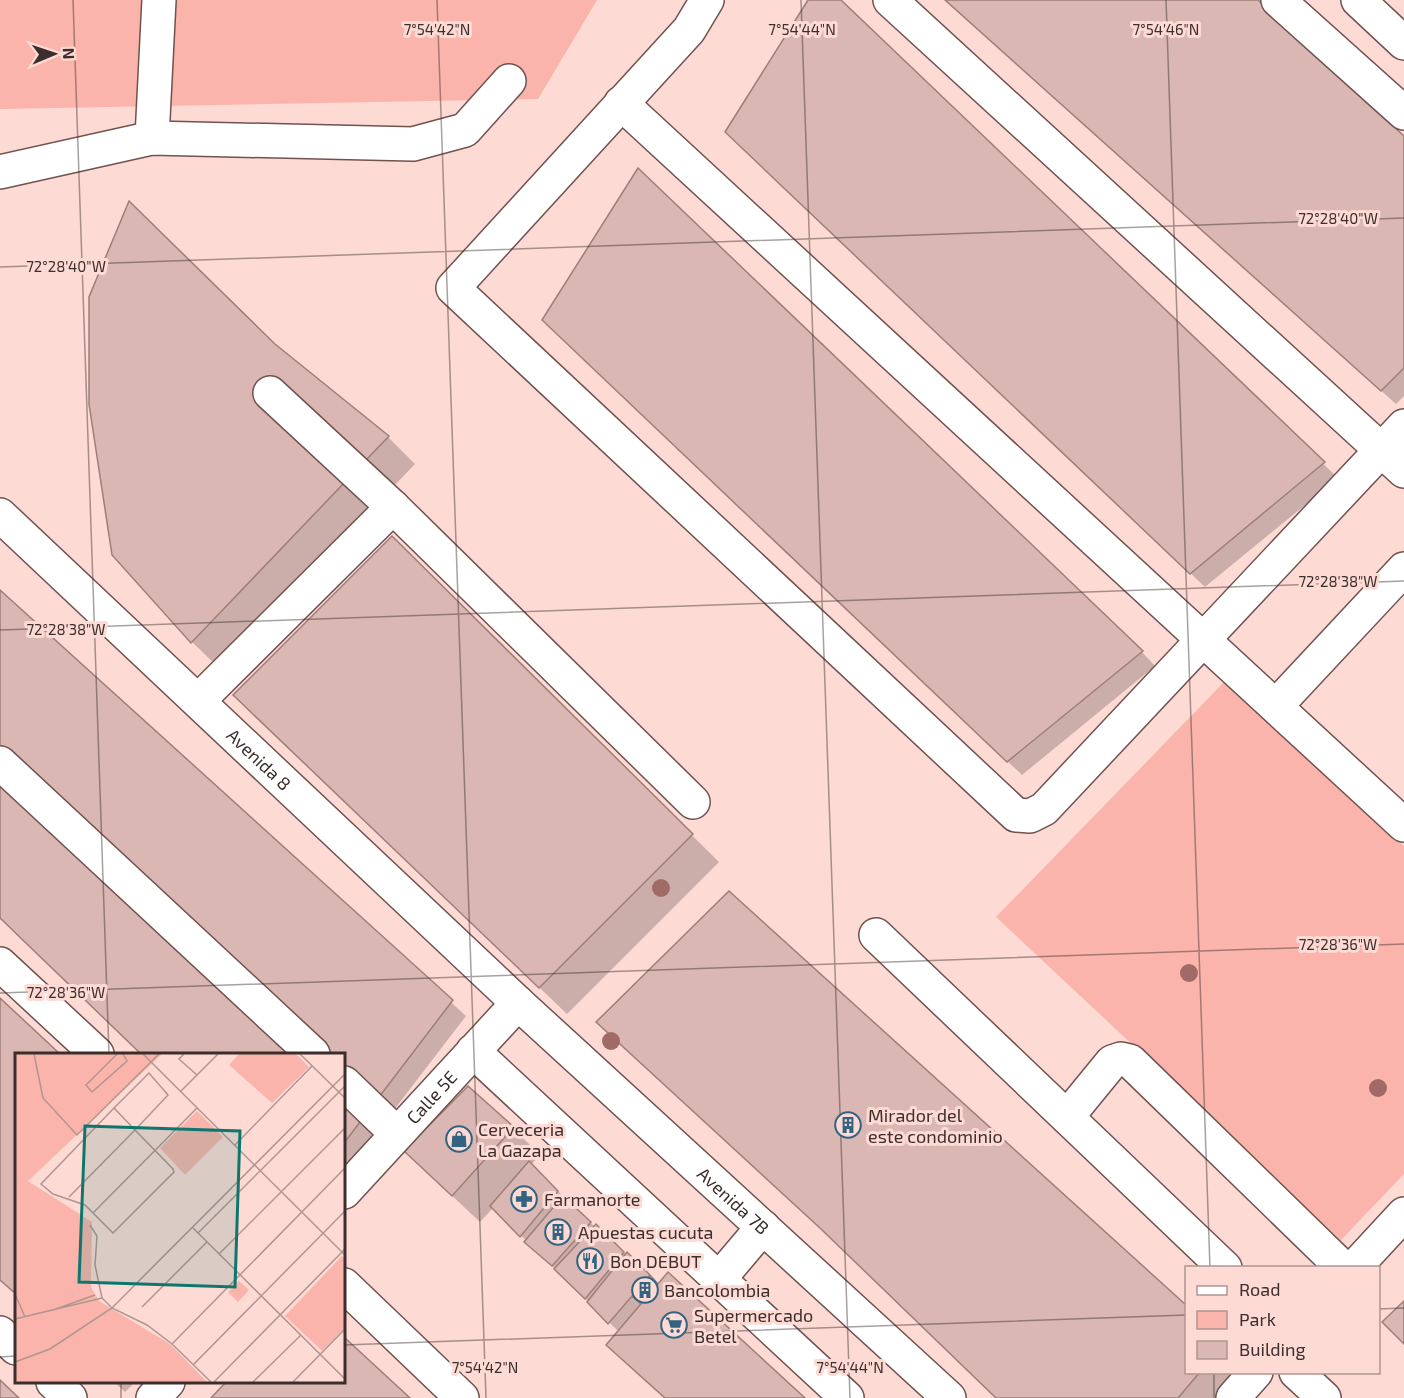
<svg xmlns="http://www.w3.org/2000/svg" width="1404" height="1398" font-family="'Exo 2',sans-serif">
<rect width="100%" height="100%" fill="#fedad4"/>
<path fill="#fab4ab" d="M0 0H597L538 99 0 109Z
M1226 680 1404 846V1174L1341 1240 996 917Z"/>
<path fill="#0003" d="M809 0H839L1338 478 1205 587 741 146Z
M945 0H1256L1404 138V396L1396 404Z
M558 335 1142 652 1155 666 1022 775Z
M274 345 388 437 415 464 220 669 192 642 114 554Z
M392 538 719 862 567 1014 263 723Z
M0 592 466 1016 344 1175V1054H143L0 917Z
M729 893 1186 1307V1372H1251L1229 1398H997L850 1256 598 1022Z
M0 1000 58 1054H16V1294L0 1279Z
M513 1128 540 1155 531 1165 595 1227 596 1226 627 1255 658 1286 802 1398H664L635 1372 608 1345 619 1332 493 1208 480 1222 433 1178Z
M344 1339 408 1398H213L228 1382H344Z
M114 1382H135L125 1392Z"/>
<path fill="#dab7b2" stroke="#9e7e79" stroke-width="1.5" d="M808 0H841L1325 462 1190 574 725 132Z
M945 0H1258L1404 136V368L1381 391Z
M638 168 1143 651 1007 762 542 320Z
M129 201 275 344 389 436 191 643 112 555 89 404V297Z
M392 536 693 834 539 988 233 695Z
M0 590 453 1000 344 1143V1054H141L0 918Z
M729 891 1186 1305V1372H1200L1178 1398H996L821 1229 596 1022Z
M0 998 60 1054H16V1294L0 1280Z
M468 1086 514 1127 452 1196 404 1151Z
M529 1161 558 1191 520 1237 490 1206Z
M563 1196 591 1222 552 1266 524 1242Z
M596 1224 624 1252 585 1299 554 1269Z
M627 1252 650 1275 608 1324 587 1302Z
M668 1272 805 1398H665L606 1345Z
M650 1275 658 1284 641 1304 632 1296Z
M1404 1301V1344L1382 1322Z
M344 1337 410 1398H211L226 1382H344Z
M0 1380 19 1398H0Z"/>
<g fill="none" stroke-linecap="round" stroke-linejoin="round">
<g stroke="#70524e" stroke-width="36">
<g id="minor">
<path d="M707 0 689 30 453 288 1016 815 1030 816 1044 809 1404 426"/>
<path d="M890 0 1404 471"/>
<path d="M1278 0 1404 113"/>
<path d="M1358 0 1404 43"/>
<path d="M621 103 1404 825"/>
<path d="M152 138 159 0"/>
<path d="M0 172 152 138 413 144 465 130 509 81"/>
<path d="M270 393 393 507 693 802"/>
<path id="s1" d="M0 515 518 1003 949 1398"/>
<path d="M198 701 393 507"/>
<path d="M1276 706 1404 569"/>
<path d="M0 763 313 1054"/>
<path d="M876 935 1225 1268"/>
<path d="M0 964 97 1054"/>
<path d="M473 1051 847 1398"/>
<path d="M344 1083 397 1134"/>
<path d="M1067 1117 1112 1062 1121 1059 1130 1061 1343 1268"/>
<path id="s2" d="M344 1192 518 1003"/>
<path d="M1354 1268 1404 1214"/>
<path d="M719 1279 763 1227"/>
<path d="M344 1285 462 1398"/>
<path d="M0 1333 16 1348"/>
<path d="M1296 1372 1324 1398"/>
<path d="M53 1382 70 1398"/>
<path d="M153 1398 168 1382"/>
<path d="M1233 1398 1256 1372"/>
</g>
</g>
<use href="#minor" stroke="#fff" stroke-width="33"/>
</g>
<g fill="#a06b67">
<circle cx="661" cy="888" r="9"/>
<circle cx="1189" cy="973" r="9"/>
<circle cx="611" cy="1041" r="9"/>
<circle cx="1378" cy="1088" r="9"/>
</g>
<path fill="none" stroke="#3c2e2d" stroke-width="1.5" stroke-opacity="0.45" d="M73 0 109 1054M437 0 486 1398M801 0 850 1398M1166 0 1210 1268M0 267 1404 218M0 630 1404 581M0 993 1404 944M1378 1309 1404 1308M344 1345 1186 1315M0 1357 16 1356M1214 1372V1398M121 1382V1398"/>
<defs>
<g id="building-ring" transform="scale(1.35)"><circle r="9.5" fill="#fedad4" stroke="#326481" stroke-width="1.5"/><path d="M-4-6H4V6H1V3H-1V6H-4ZM-2.5-4.3h1.7v1.8h-1.7ZM.8-4.3h1.7v1.8H.8ZM-2.5-1h1.7V.8h-1.7ZM.8-1h1.7V.8H.8Z" fill="#326481"/></g>
<g id="shop-ring" transform="scale(1.35)"><circle r="9.5" fill="#fedad4" stroke="#326481" stroke-width="1.5"/><path d="M-5-2.5h2.3a2.7 3.5 0 0 1 5.4 0H5L5.5 6h-11ZM-1.5-2.5h3a1.5 2.3 0 0 0-3 0Z" fill="#326481"/></g>
<g id="pharmacy-ring" transform="scale(1.35)"><circle r="9.5" fill="#fedad4" stroke="#326481" stroke-width="1.5"/><path d="M-2-6h4v4h4v4h-4v4h-4v-4h-4v-4h4Z" fill="#326481"/></g>
<g id="restaurant-ring" transform="scale(1.35)"><circle r="9.5" fill="#fedad4" stroke="#326481" stroke-width="1.5"/><path d="M-5-6h1v4h1v-4h1v4h1v-4h1v5L-1.5 .5V6h-2V.5L-5-1ZM5-6V6H3V1.5H1.5Q1.5-4 5-6Z" fill="#326481"/></g>
<g id="supermarket-ring" transform="scale(1.35)"><circle r="9.5" fill="#fedad4" stroke="#326481" stroke-width="1.5"/><path d="M-6-5.5h2.5l.6 2H6L4.5 2H-2.5L-4.4-4H-6ZM-1.5 3.2a1.3 1.3 0 1 0 .1 0ZM3 3.2a1.3 1.3 0 1 0 .1 0Z" fill="#326481"/></g>
</defs>
<g fill-rule="evenodd">
<use href="#building-ring" x="848" y="1125"/>
<use href="#shop-ring" x="459" y="1139"/>
<use href="#pharmacy-ring" x="524" y="1199"/>
<use href="#building-ring" x="558" y="1232"/>
<use href="#restaurant-ring" x="590" y="1261"/>
<use href="#building-ring" x="645" y="1290"/>
<use href="#supermarket-ring" x="674" y="1325"/>
</g>
<g text-anchor="middle" dominant-baseline="central" stroke-width="6" stroke-linejoin="round" paint-order="stroke">
<g font-size="18" fill="#3c2e2d" stroke="#fedad4">
<text stroke="none"><textPath href="#s1" startOffset="356">Avenida 8</textPath></text>
<text stroke="none"><textPath href="#s2" startOffset="129">Calle 5E</textPath></text>
<text stroke="none"><textPath href="#s1" startOffset="1004">Avenida 7B</textPath></text>
</g>
<g font-size="18" fill="#3c2e2d" stroke="#fedad4" text-anchor="start">
<text x="868" y="1115">Mirador del<tspan x="868" dy="21">este condominio</tspan></text>
<text x="478" y="1129">Cerveceria<tspan x="478" dy="21">La Gazapa</tspan></text>
<text x="544" y="1199">Farmanorte</text>
<text x="578" y="1232">Apuestas cucuta</text>
<text x="610" y="1261">Bon DEBUT</text>
<text x="664" y="1290">Bancolombia</text>
<text x="694" y="1315">Supermercado<tspan x="694" dy="21">Betel</tspan></text>
</g>
</g>
<g transform="translate(15 1053)">
<rect width="330" height="330" fill="#fedad4"/>
<path d="M0 1H147L13 128 77 169 76 234 84 248 155 291 192 329H0ZM224 1H281L294 14 257 50 214 12ZM182 58 208 84 170 122 145 95ZM327 203 330 206V275L307 298 270 263ZM224 228 234 237 223 249 213 239Z" fill="#fab4ab"/>
<path fill="none" stroke="#b09591" stroke-width="1.5" d="M19 1 28 45 62 82 144 1M102 1 71 32 77 39 112 8 108 1M128 1 330 202M169 1 164 6 182 22M285 1 330 45M166 38 203 1M220 92 297 13M54 144 120 77 153 42 134 20 99 55 26 131 38 141 70 152 98 180 159 119 158 116 120 77 99 55M78 160 182 55M75 172 82 183 80 212 87 245 97 255 132 272 157 291 196 329M178 175 330 326M183 180 330 33M204 201 330 75M0 241 10 264M127 254 192 189M38 257 80 242M0 266 87 245M157 291 330 115M0 309 35 296 97 255 330 21M178 312 330 158M199 329 330 196M238 329 286 282M278 329 330 276"/>
<path fill="#0f766e" fill-opacity="0.15" stroke="#0f766e" stroke-width="3" d="M70 73 225 78 220 234 64 229Z"/>
<rect width="330" height="330" fill="none" stroke="#3c2e2d" stroke-width="3"/>
</g>
<g font-size="15" text-anchor="middle" fill="#3c2e2d" stroke="#fedad4" stroke-width="6" stroke-linejoin="round" paint-order="stroke">
<text x="437" y="35">7°54'42"N</text>
<text x="802" y="35">7°54'44"N</text>
<text x="1166" y="35">7°54'46"N</text>
<text x="1338" y="224">72°28'40"W</text>
<text x="66" y="272">72°28'40"W</text>
<text x="1338" y="587">72°28'38"W</text>
<text x="66" y="635">72°28'38"W</text>
<text x="1338" y="950">72°28'36"W</text>
<text x="66" y="998">72°28'36"W</text>
<text x="485" y="1373">7°54'42"N</text>
<text x="850" y="1373">7°54'44"N</text>
</g>
<rect x="1185" y="1266" width="195" height="108" fill="#fedad4" stroke="#b09591" stroke-width="1.5"/>
<rect x="1197" y="1286" width="30" height="9" fill="#ffffff" stroke="#b09591" stroke-width="1.5"/>
<text x="1239" y="1296" font-size="18" fill="#3c2e2d">Road</text>
<rect x="1197" y="1311" width="30" height="18" fill="#fab4ab" stroke="#b09591" stroke-width="1.5"/>
<text x="1239" y="1326" font-size="18" fill="#3c2e2d">Park</text>
<rect x="1197" y="1341" width="30" height="18" fill="#dab7b2" stroke="#b09591" stroke-width="1.5"/>
<text x="1239" y="1356" font-size="18" fill="#3c2e2d">Building</text>
<g transform="translate(54 54) rotate(88)" stroke="#fedad4" stroke-width="4.5" paint-order="stroke">
<path d="M0-4.5L10 22L0 15L-10 22Z" fill="#3c2e2d"/>
<text y="-9" font-size="16" font-weight="bold" text-anchor="middle" fill="#3c2e2d">N</text>
</g>
</svg>
